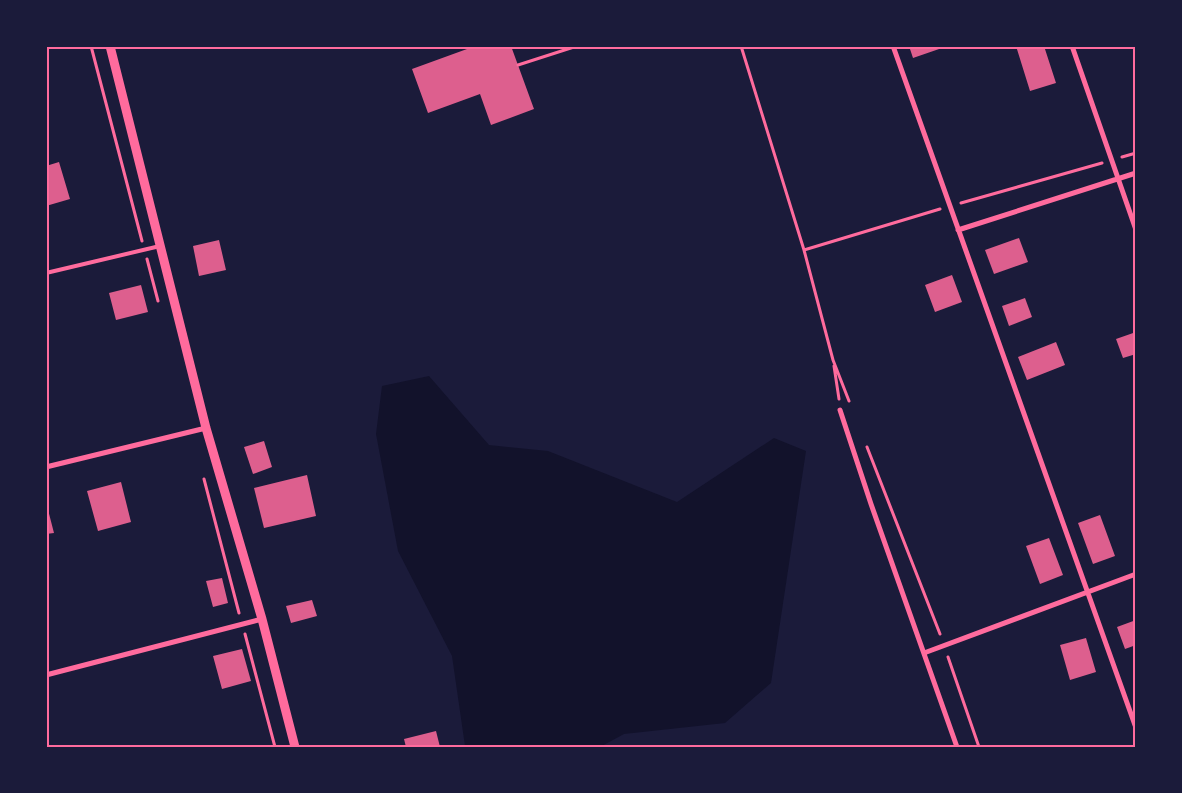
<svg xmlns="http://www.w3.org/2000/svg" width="1182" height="793" font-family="Lato,sans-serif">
<rect width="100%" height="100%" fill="#1b1b3a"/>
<path fill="#12122b" d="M429 376 489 445 548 451 677 502 774 438 806 451 771 683 725 723 624 734 600 747 465 746 452 656 398 551 376 434 382 386Z"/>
<path fill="#dd5f8e" d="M466 46H511L534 109 491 125 480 94 428 113 412 69 467 49Z
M909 46H942V48L913 58Z
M1016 46H1044L1056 83 1030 91Z
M59 162 70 199 46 206V166Z
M1019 238 1028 262 994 274 985 250Z
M219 240 226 270 199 276 193 246Z
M952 275 962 302 935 312 925 285Z
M141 285 148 312 116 320 109 293Z
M1025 298 1032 317 1009 326 1002 306Z
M1136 332V354L1123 358 1116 339Z
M1056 342 1065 365 1027 380 1018 357Z
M264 441 272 467 253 474 244 447Z
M307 475 316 516 264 528 254 488Z
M121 482 131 522 98 531 87 491Z
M46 502 54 533 46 534Z
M1100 515 1115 556 1093 564 1078 523Z
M1049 538 1063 575 1040 584 1026 546Z
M222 578 228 603 213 607 206 581Z
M312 600 317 616 291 623 286 606Z
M1136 620V645L1125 649 1117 627Z
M1086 638 1096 672 1070 680 1060 645Z
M242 649 251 681 222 689 213 656Z
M436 731 440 747H406L404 739Z"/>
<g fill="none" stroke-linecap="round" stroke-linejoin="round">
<path stroke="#ff6b9d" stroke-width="3" d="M91 46 142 241
M741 46 804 250 833 360
M518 65 577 46
M1122 157 1136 153
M961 203 1102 163
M804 250 940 209
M147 259 158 301
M833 360 849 401
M834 366 839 399
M867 447 940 634
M204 479 239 613
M245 634 275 747
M948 657 979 747"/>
<path stroke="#ff6b9d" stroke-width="4" d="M46 273 160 246"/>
<path stroke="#ff6b9d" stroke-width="5" d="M893 46 1136 728
M1072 46 1136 230
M958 230 1136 173
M840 410 871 504 957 747
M46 467 206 428
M924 653 1136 574
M46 675 262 619"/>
<path stroke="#ff6b9d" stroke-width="9" d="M110 46 206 428 262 619 295 747"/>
</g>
<rect width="1182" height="793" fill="none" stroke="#1b1b3a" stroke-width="95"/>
<rect x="48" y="48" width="1086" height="698" fill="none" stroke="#ff6b9d" stroke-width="2"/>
</svg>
